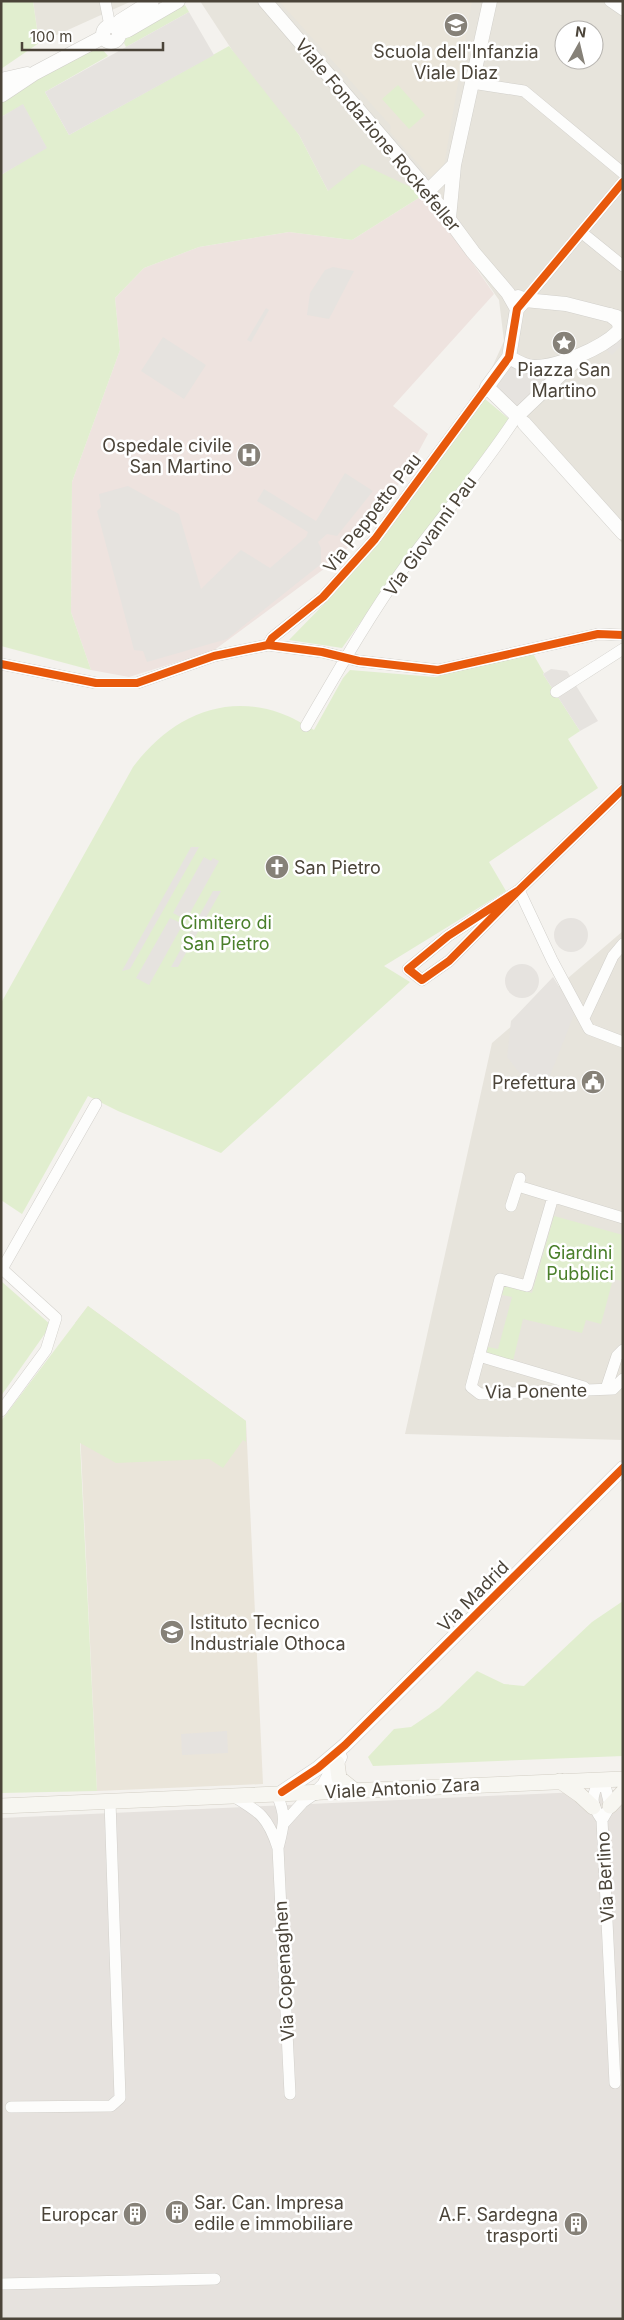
<svg xmlns="http://www.w3.org/2000/svg" width="624" height="2320" font-family="Inter,sans-serif">
<rect width="100%" height="100%" fill="#f4f2ee"/>
<path fill="#e7e4dc" fill-rule="evenodd" d="M33 1H132L39 43Z
M200 1H623V544L485 383 504 341 499 300 425 194 328 191 299 135 251 79ZM564 30H594V60H564Z
M623 931V1440L405 1434 492 1043Z"/>
<path fill="#e6e2de" d="M623 1790V2319H1V1818Z"/>
<path fill="#eae5da" d="M279 1H472L443 171 430 177 390 132 391 126Z
M88 1306 246 1421 263 1784 97 1791 75 1323Z"/>
<path fill="#eee3df" d="M425 194 494 294 393 406 428 434 406 475 340 557 213 651 129 677 91 670 71 612 72 482 120 350 115 298 144 268 199 247 289 232 352 240Z"/>
<path fill="#e1eecf" d="M1 1H33L39 43 1 69Z
M185 5 189 12 126 47 124 43 126 38Z
M229 46 299 135 328 191 362 164 425 194 352 240 289 232 199 247 144 268 115 298 120 350 72 482 71 612 91 670 1 646V175L46 147 23 105 1 117V99L92 49H102L108 56 45 92 69 135Z
M398 85 425 115 409 129 382 99Z
M485 399 509 419 485 456 437 516 342 648 289 640 328 600 380 542Z
M532 652 544 673 543 674 580 731 568 739 598 788 489 862 506 891 384 966 410 982 221 1153 118 1111 88 1096 22 1214 1 1200V1003L133 767C168 720 221 692 280 713 292 717 303 724 314 730L343 678 350 670 435 677Z
M554 1216 623 1235V1281L613 1279 601 1324 586 1320 582 1333 523 1319 513 1361 486 1355 488 1347 498 1349 512 1297 502 1295 505 1285 532 1293Z
M1 1281 51 1325 1 1396Z
M88 1306 246 1421V1442L243 1440 223 1468 209 1459 116 1463 80 1443 97 1791 1 1793V1421Z
M623 1601V1756L373 1766 368 1757 394 1729 411 1727 439 1708 477 1671 504 1684 524 1686 592 1622Z"/>
<path fill="#e6e3df" d="M189 12 214 55 69 135 45 92Z
M23 104 47 148 1 175V117Z
M333 267 354 271 329 319 307 315 310 293 325 270Z
M266 308 269 310 251 342 247 340Z
M163 337 206 365 184 399 141 371Z
M623 339V344L612 355 605 349 615 341Z
M513 365 529 374 560 366 516 413 494 390Z
M345 473 373 491 337 536 327 534 318 542 321 548V564L227 639 147 662 143 651 134 650 97 511 101 507 99 494 128 486 179 514 201 589 241 550 270 568 306 537 308 532 257 501 264 489 316 521Z
M551 669 567 671 598 721 580 731 543 674Z
M191 847H199L130 969 122 971Z
M204 857 211 861 213 858 219 861 186 920 173 913Z
M213 891H221L178 967H171Z
M554 935a17 17 0 1 1 34 0a17 17 0 1 1-34 0Z
M170 918 183 924 149 985 136 978Z
M505 981a17 17 0 1 1 34 0a17 17 0 1 1-34 0Z
M553 977 575 1012 544 1091 526 1081 507 1057 511 1021Z
M227 1731 228 1753 182 1755 181 1734Z"/>
<g fill="none" stroke-linecap="round" stroke-linejoin="round">
<g stroke="#d2d0cb" stroke-width="12">
<path id="minor" d="M105 1 110 26
M610 1 623 10
M472 83 524 91 623 173
M581 232 623 266
M525 300 623 182
M268 645 272 638 323 597 375 539 487 387
M1 664 96 683H137L214 656 268 645 322 652 359 661 438 670 598 634 623 635
M556 692 623 649
M306 726C338 671 369 616 406 565 443 515 483 468 517 416L523 421
M519 890 448 936 408 969 422 980 449 961 519 890 623 789
M519 890 552 960 589 1029 623 1042
M584 1018 613 956 623 944
M518 1186 623 1218
M553 1197 527 1286 500 1279 471 1387 480 1394 613 1389 623 1379
M511 1206 520 1178
M479 1356 584 1387
M606 1389 617 1356 623 1350
M1 1411 46 1350 56 1318 2 1269 96 1104
M276 1793C287 1816 284 1824 278 1848
M233 1796C260 1812 268 1817 278 1848L290 2094
M602 1820C591 1804 590 1798 600 1780L606 1789 610 1806 602 1820 615 2083
M284 1823 303 1802 316 1793
M11 2107 111 2106 120 2098 110 1801
M1 2284 215 2279"/>
</g>
<g stroke="#d2d0cb" stroke-width="15">
<path id="tertiary" d="M265 1 428 191 473 252 508 293 517 309
M103 34a8 8 0 1 1 16 0a8 8 0 1 1-16 0Z
M115 27 120 21 152 1
M119 33 128 30 178 1
M1 80 27 74
M2 95 35 73 103 37
M428 191 454 165
M449 218 454 165 490 1
M518 297 525 300 566 304 617 317
M525 300 517 309 509 357 487 387 517 416 580 356
M509 357C517 362 526 367 535 367 558 367 602 348 618 332L620 327 618 321 610 315
M524 423 623 533
M282 1792 318 1768 345 1745 623 1468
M316 1793 324 1785 340 1757"/>
</g>
<g stroke="#d3cfc5" stroke-width="16">
<path id="secondary" d="M337 1763 339 1778 354 1790
M560 1781 580 1795 593 1807
M1 1806 623 1779
M610 1806 623 1792"/>
</g>
<use href="#minor" stroke="#fdfdfc" stroke-width="11"/>
<use href="#tertiary" stroke="#fdfdfc" stroke-width="14"/>
<use href="#secondary" stroke="#f7f6f1" stroke-width="15"/>
<g stroke="#fff" stroke-width="11">
<path id="cycleway" d="M268 645 272 638 323 597 375 539 509 357 517 309 623 182
M1 664 96 683H137L214 656 268 645 322 652 359 661 438 670 598 634 623 635
M519 890 448 936 408 969 422 980 449 961 519 890 623 789
M282 1792 318 1768 345 1745 623 1468"/>
</g>
<use href="#cycleway" stroke="#e8590c" stroke-width="8"/>
</g>
<defs>
<g id="school-disc" transform="scale(1.25)"><circle r="9.5" fill="#868178" stroke="#fff"/><path d="M0-5L7-2L0 1L-7-2ZM-4 1L0 2.5L4 1V4Q0 6-4 4Z" fill="#fff"/></g>
<g id="sight-disc" transform="scale(1.25)"><circle r="9.5" fill="#868178" stroke="#fff"/><path d="M0-6L1.8-2.2L6-1.7L2.9 1.2L3.7 5.4L0 3.3L-3.7 5.4L-2.9 1.2L-6-1.7L-1.8-2.2Z" fill="#fff"/></g>
<g id="hospital-disc" transform="scale(1.25)"><circle r="9.5" fill="#868178" stroke="#fff"/><path d="M-5-5h3v3.5h4V-5h3V5h-3V1.5h-4V5h-3Z" fill="#fff"/></g>
<g id="church-disc" transform="scale(1.25)"><circle r="9.5" fill="#868178" stroke="#fff"/><path d="M-1.2-6h2.4v3.5h3.3v2.4h-3.3V6h-2.4V-.1h-3.3v-2.4h3.3Z" fill="#fff"/></g>
<g id="civic-disc" transform="scale(1.25)"><circle r="9.5" fill="#868178" stroke="#fff"/><path d="M-.6-6.5H3V-4.5H.6V-3L4-1V1h2V6H-6V1h2V-1L-.6-3ZM-1.2 2.5V6h2.4V2.5Z" fill="#fff"/></g>
<g id="building-disc" transform="scale(1.25)"><circle r="9.5" fill="#868178" stroke="#fff"/><path d="M-4-6H4V6H1V3H-1V6H-4ZM-2.5-4.3h1.7v1.8h-1.7ZM.8-4.3h1.7v1.8H.8ZM-2.5-1h1.7V.8h-1.7ZM.8-1h1.7V.8H.8Z" fill="#fff"/></g>
</defs>
<g fill-rule="evenodd">
<use href="#school-disc" x="456" y="25"/>
<use href="#sight-disc" x="564" y="343"/>
<use href="#hospital-disc" x="249" y="455"/>
<use href="#church-disc" x="277" y="867"/>
<use href="#civic-disc" x="593" y="1082"/>
<use href="#school-disc" x="172" y="1632"/>
<use href="#building-disc" x="177" y="2212"/>
<use href="#building-disc" x="135" y="2214"/>
<use href="#building-disc" x="576" y="2224"/>
</g>
<g text-anchor="middle" dominant-baseline="central" stroke-width="5" stroke-linejoin="round" paint-order="stroke">
<g font-size="18" fill="#4b4439" stroke="#fff" text-anchor="end">
<text x="456" y="51" text-anchor="middle">Scuola dell'Infanzia<tspan x="456" dy="21">Viale Diaz</tspan></text>
<text x="564" y="369" text-anchor="middle">Piazza San<tspan x="564" dy="21">Martino</tspan></text>
<text x="232" y="445">Ospedale civile<tspan x="232" dy="21">San Martino</tspan></text>
<text x="294" y="867" text-anchor="start">San Pietro</text>
<text x="576" y="1082">Prefettura</text>
<text x="190" y="1622" text-anchor="start">Istituto Tecnico<tspan x="190" dy="21">Industriale Othoca</tspan></text>
<text x="194" y="2202" text-anchor="start">Sar. Can. Impresa<tspan x="194" dy="21">edile e immobiliare</tspan></text>
<text x="118" y="2214">Europcar</text>
<text x="558" y="2214">A.F. Sardegna<tspan x="558" dy="21">trasporti</tspan></text>
</g>
<g font-size="18" fill="#4b4439" stroke="#fff">
<text transform="translate(378 135) rotate(50)">Viale Fondazione Rockefeller</text>
<text transform="translate(372 513) rotate(-52)">Via Peppetto Pau</text>
<text transform="translate(430 536) rotate(-54)">Via Giovanni Pau</text>
<text transform="translate(536 1391) rotate(-1)">Via Ponente</text>
<text transform="translate(473 1596) rotate(-45)">Via Madrid</text>
<text transform="translate(402 1788) rotate(-3)">Viale Antonio Zara</text>
<text transform="translate(605 1877) rotate(-93)">Via Berlino</text>
<text transform="translate(284 1971) rotate(-93)">Via Copenaghen</text>
</g>
<g font-size="18" fill="#4a7f2a" stroke="#fff">
<text x="226" y="922">Cimitero di<tspan x="226" dy="21">San Pietro</tspan></text>
<text x="580" y="1252">Giardini<tspan x="580" dy="21">Pubblici</tspan></text>
</g>
</g>
<rect width="624" height="2320" fill="none" stroke="#4b4439" stroke-width="5"/>
<g transform="translate(579 45) rotate(8)"><circle r="24" fill="#ffffff" stroke="#b7b4b0"/>
<path d="M0-4L9 19L0 12L-9 19Z" fill="#868178"/>
<text y="-8" font-size="14" font-weight="bold" text-anchor="middle" fill="#4b4439">N</text>
</g>
<path d="M22 42v8h141v-8" fill="none" stroke="#4b4439" stroke-width="2.5"/>
<text x="30" y="42" font-size="15" fill="#4b4439" stroke="#ffffff" stroke-width="4" paint-order="stroke">100 m</text>
</svg>
